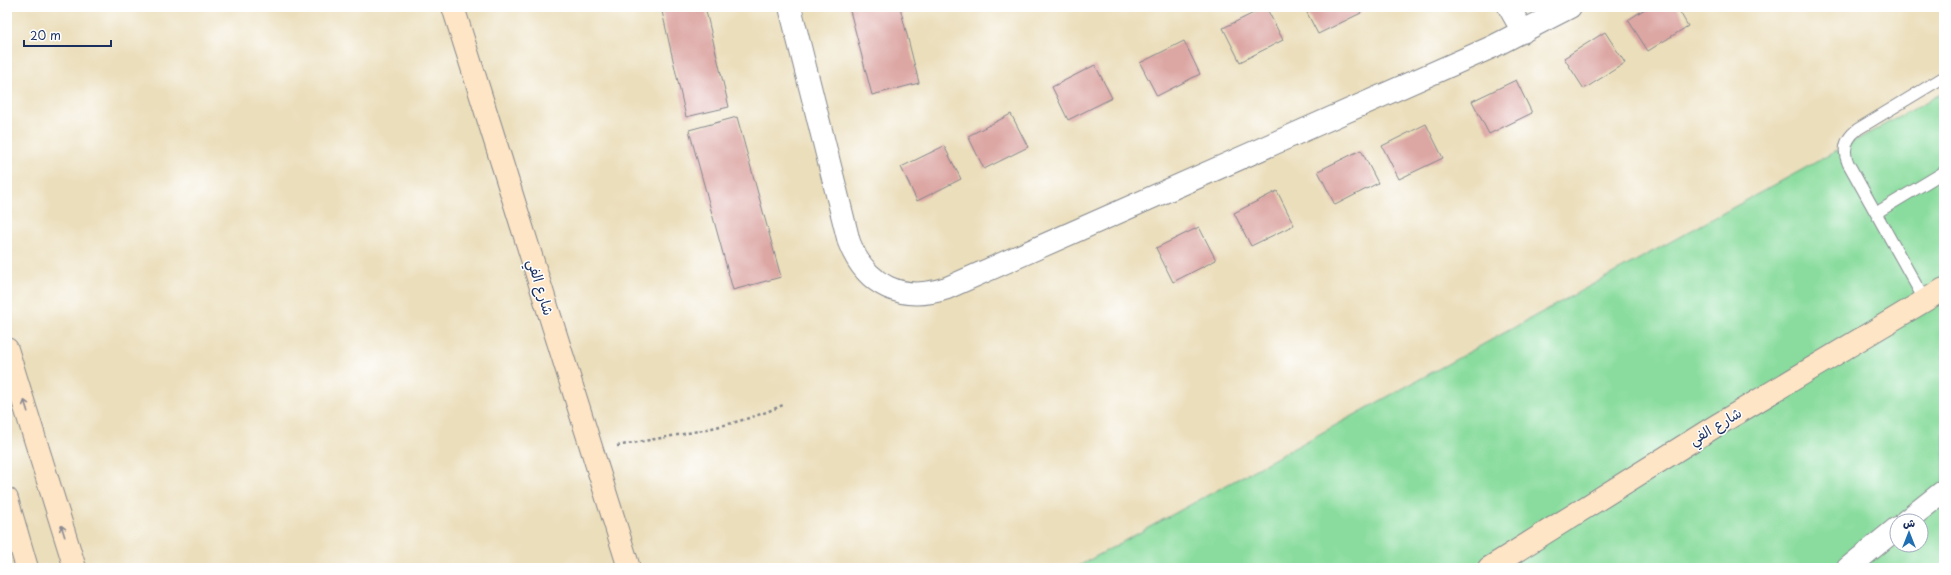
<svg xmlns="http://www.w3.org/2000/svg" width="1951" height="575" font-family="'Playpen Sans','Playpen Sans Arabic',sans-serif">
<rect width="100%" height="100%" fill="#fff"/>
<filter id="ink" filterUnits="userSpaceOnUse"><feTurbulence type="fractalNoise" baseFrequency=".025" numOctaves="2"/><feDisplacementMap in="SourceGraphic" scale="8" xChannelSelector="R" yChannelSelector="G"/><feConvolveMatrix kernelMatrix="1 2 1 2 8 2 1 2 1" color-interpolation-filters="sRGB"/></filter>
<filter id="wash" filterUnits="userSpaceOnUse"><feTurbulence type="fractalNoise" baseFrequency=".012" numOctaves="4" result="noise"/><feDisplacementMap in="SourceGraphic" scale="16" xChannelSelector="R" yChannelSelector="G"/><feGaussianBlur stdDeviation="0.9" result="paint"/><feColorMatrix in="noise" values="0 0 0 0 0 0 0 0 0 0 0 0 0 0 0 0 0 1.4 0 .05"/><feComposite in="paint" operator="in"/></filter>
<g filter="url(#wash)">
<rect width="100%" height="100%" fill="#ebdebb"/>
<path fill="#89dc9d" stroke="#52867e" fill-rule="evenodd" d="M1944 92V568H1075ZM1897 521H1921V545H1897Z"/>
<g id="blocks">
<path fill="#dca6a3" d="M661 7H705L729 107 686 117Z
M849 7H900L919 83 872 95Z
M1266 7 1283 40 1240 62 1223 28Z
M1304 7H1358L1361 13 1318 34Z
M1648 7H1677L1688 26 1648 51 1628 20Z
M1605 32 1625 63 1584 89 1564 58Z
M1184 41 1200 74 1157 96 1140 63Z
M1095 65 1112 98 1068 120 1052 87Z
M1516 80 1532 113 1489 134 1472 101Z
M1011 114 1028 147 984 169 968 136Z
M737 117 781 277 733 290 689 130Z
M1426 124 1443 158 1399 179 1382 146Z
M944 146 961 179 917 201 901 167Z
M1361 150 1378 183 1335 205 1318 171Z
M1277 191 1294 225 1251 246 1234 213Z
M1199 227 1216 260 1173 282 1156 248Z"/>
</g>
</g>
<g filter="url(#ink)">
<use href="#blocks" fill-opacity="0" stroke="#83868c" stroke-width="1"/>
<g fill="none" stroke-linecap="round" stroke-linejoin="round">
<g stroke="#83868c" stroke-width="13">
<path id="lane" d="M1876 213 1944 172
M1925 301 1848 163C1842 149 1846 138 1858 129L1944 77"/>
</g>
<g stroke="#83868c" stroke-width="24">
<path id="street" d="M790 7 849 242C866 286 902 303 947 288L1492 47 1570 7
M1509 7 1523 32
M1906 521 1944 491
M1848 568 1897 528"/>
</g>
<g stroke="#83868c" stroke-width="24">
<path id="secondary" d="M453 7 629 568
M7 349 75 568
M7 499 27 568
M1489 568 1714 427 1944 289"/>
</g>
<path stroke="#83868c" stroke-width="2.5" stroke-dasharray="3 3" stroke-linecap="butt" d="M617 446C673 435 730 429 783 405"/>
<use href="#lane" stroke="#fff" stroke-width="11"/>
<use href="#street" stroke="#fff" stroke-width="22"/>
<use href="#secondary" stroke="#fde5c5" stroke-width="22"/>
</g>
<defs><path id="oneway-shaft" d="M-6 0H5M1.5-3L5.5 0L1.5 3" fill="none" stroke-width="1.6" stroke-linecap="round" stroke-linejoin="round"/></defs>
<g stroke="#8c8a92">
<use href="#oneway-shaft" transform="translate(26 406) rotate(-107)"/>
<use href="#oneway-shaft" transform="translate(63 531) rotate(-107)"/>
</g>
</g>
<g text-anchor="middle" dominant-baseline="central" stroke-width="3" stroke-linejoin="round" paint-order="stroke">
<g font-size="14" fill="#1b2f5e" stroke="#fff">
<text transform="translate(541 287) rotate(73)">شارع الفي</text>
<text transform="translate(1715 426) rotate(-31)">شارع الفي</text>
</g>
</g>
<rect width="1951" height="575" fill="none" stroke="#fff" stroke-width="24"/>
<g transform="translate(1909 533)"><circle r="19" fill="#ffffff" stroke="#a4acbf"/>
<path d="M0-3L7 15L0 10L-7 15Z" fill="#1f6fb2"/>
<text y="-6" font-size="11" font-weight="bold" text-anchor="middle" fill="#1b2f5e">ش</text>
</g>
<path d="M24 40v6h87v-6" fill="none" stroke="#1b2f5e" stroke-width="2"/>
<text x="30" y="40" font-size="12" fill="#1b2f5e" stroke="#ffffff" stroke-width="3" paint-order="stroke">20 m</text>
</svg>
